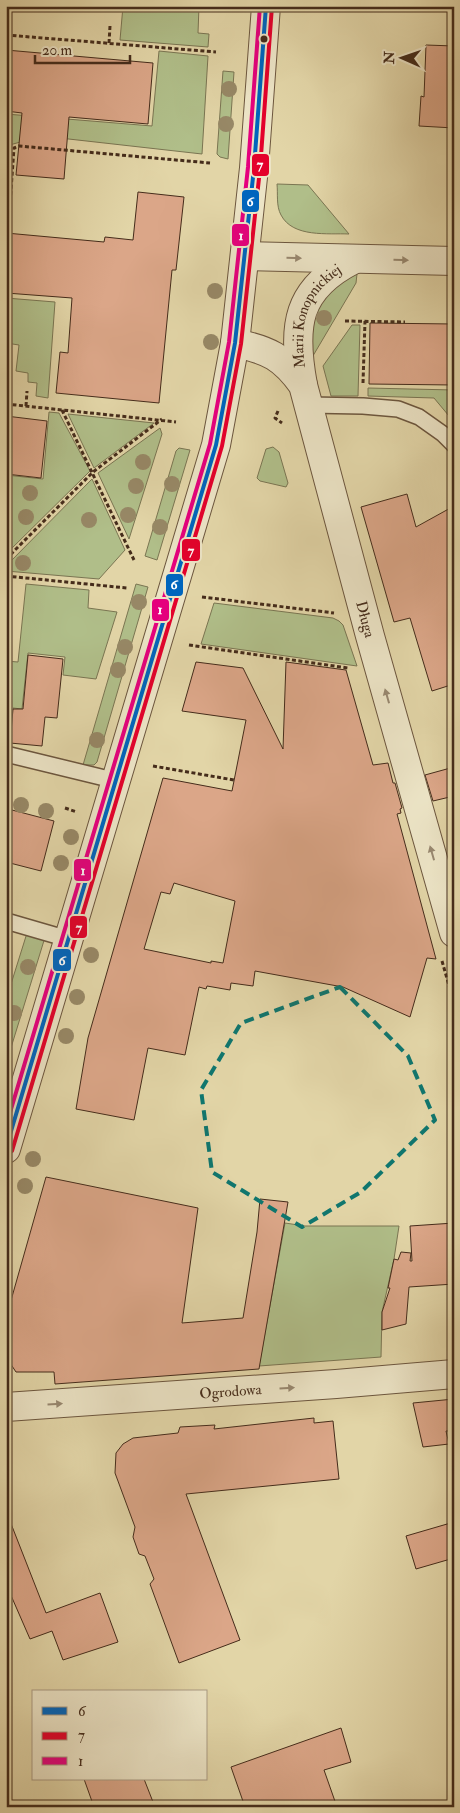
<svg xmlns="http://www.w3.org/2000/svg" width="460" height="1813" font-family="'IM FELL Double Pica',serif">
<rect width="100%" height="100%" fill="#e2d5a7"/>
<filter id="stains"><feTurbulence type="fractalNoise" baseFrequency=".004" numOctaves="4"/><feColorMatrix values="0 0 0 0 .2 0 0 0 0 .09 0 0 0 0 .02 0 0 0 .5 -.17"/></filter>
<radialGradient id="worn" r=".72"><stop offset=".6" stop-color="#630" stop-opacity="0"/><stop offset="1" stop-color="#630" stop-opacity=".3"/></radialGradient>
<path fill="#b0be89" stroke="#7a7552" d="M123 6H199L198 33 209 34 208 47 120 40Z
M159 51 208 56 202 154 42 136 6 146V114L152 126Z
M223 71 234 72 228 159 220 157 217 154Z
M277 184 308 185 349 234C328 233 293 238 281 215 276 206 278 194 277 184Z
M357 274 356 283 307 366 305 352 319 295 353 275Z
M6 298 55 302 48 398 36 396 37 383 28 382V373L16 371 19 345 6 343Z
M352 325H360L358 396H331L323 366Z
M368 388 454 390V422L434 398 368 396Z
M49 412 59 413 90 471 6 554V475L43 479Z
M68 414 154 423 94 468Z
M160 428 162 434 129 539 98 473Z
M273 447 279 452 288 483 286 487 260 481 257 478 266 449Z
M179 448 190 450 157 560 145 556 176 451Z
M92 479 125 550 99 579 6 571V566Z
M26 584 89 590 88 608 117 612 96 679 63 675 65 657 28 653 22 709 13 708 8 744H6V661L18 662Z
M136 584 148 587 97 762 94 765H83Z
M214 603 333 618 339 621 343 625 357 666 201 644Z
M27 933 46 934 6 1064V1000Z
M285 1223 305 1226H399L394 1259 382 1312 381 1357 259 1366Z"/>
<path fill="#dba688" stroke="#452c1b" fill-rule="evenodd" d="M426 45 454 46V128L419 126 421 96 424 97Z
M6 50 153 63 148 124 69 117 64 179 16 175 22 113 6 111Z
M138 192 184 197 176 270H172L159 403 56 393 60 352 68 353 72 298 6 293V233L104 242 105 237 133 240Z
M370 323 454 324V385L369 384Z
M6 416 47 421 41 478 6 474Z
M407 494 416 527 454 506V684L432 691 410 618 394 622 361 507Z
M28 655 63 659 57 718 45 717 42 746 10 743 13 709H23Z
M196 662 243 668 283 749 286 662 346 670 373 765 388 763 393 783H395L402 808 400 809 401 813 397 814 436 959 427 958 410 1017 343 987 255 971 253 986 231 983 230 990 207 986 206 989 199 987 185 1055 148 1048 134 1120 76 1109 88 1038 163 778 232 791 246 720 182 711ZM174 883 235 901 223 963 211 961V963L144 949 161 892 170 894Z
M454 767V796L433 801 425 775Z
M12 810 54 821 41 871 6 862V833Z
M46 1177 198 1208 182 1323 243 1318 257 1232 260 1199 288 1202 259 1369 55 1384 54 1372H16L6 1357V1318Z
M454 1223V1284L409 1287 406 1324 382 1330V1312L390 1288H388L394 1259 398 1260 401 1252 411 1253 410 1261H412L410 1226Z
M454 1399V1431H446L449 1444 423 1447 413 1403Z
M314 1418V1423L333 1421 339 1479 186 1494 240 1640 179 1663 150 1584 154 1579 145 1556 139 1554 133 1537 135 1527 115 1473 116 1453 123 1444 133 1438 178 1433 180 1427 215 1425 214 1429Z
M8 1516 46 1613 100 1593 118 1642 63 1660 52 1631 30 1639 6 1584V1517Z
M454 1522V1558L416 1569 406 1536Z
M341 1728 351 1762 324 1770 337 1807H245L231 1767Z
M84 1779H144L155 1807H94Z"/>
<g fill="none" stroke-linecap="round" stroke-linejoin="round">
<g stroke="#6c563e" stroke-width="18">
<path id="service" d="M309 405 363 406 398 409 419 417 443 434 454 445
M6 754 117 781
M6 921 68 939"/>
</g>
<g stroke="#6c563e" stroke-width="30">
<g id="minor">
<path d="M245 256 454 261"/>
<path id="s1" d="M235 343C269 350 283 357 303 385L370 636 454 933"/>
<path id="s2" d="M303 385C292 326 296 289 353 260"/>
<path id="s3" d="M6 1407 336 1384 454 1374"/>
</g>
</g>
<g stroke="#6c563e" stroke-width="30">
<path id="tertiary" d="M6 1149 216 445 235 343 254 168 266 6"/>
</g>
<path stroke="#452c1b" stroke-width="3" stroke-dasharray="4 2.5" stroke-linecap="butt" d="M6 35 216 52
M109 43 110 26
M6 218H9L14 148 19 146 210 163
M345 321 405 322
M363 383 365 321
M6 404 176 422
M26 406 27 391
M62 410 134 560
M278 411 275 418 282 423
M6 559 93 472 162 419
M6 576 127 588
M202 597 334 613
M189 645 348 668
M153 766 234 780
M65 808 77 812
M442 961 454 1003
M6 964H7
M6 1656 8 1659"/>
<use href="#service" stroke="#ece4c6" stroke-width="15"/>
<use href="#minor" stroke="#ece4c6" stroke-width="28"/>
<use href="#tertiary" stroke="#ece4c6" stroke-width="28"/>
<g stroke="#ece4c6" stroke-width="8">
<path id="bus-1" d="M6 1148 216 445 235 343 254 168 266 6"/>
</g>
<g stroke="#ece4c6" stroke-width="8">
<path id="bus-2" d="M12 1151 222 446 241 344 260 169 272 6"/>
</g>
<g stroke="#ece4c6" stroke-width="8">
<path id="bus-3" d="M6 1126 210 444 229 342 248 167 260 6"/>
</g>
<use href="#bus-1" stroke="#0065bd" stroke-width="4"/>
<use href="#bus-2" stroke="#e4002b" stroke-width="4"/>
<use href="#bus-3" stroke="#e5007d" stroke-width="4"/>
</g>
<g fill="#978866">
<circle cx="229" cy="89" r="8"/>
<circle cx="226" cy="124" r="8"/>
<circle cx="215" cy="291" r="8"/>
<circle cx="324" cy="318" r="8"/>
<circle cx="211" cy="342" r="8"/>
<circle cx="143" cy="462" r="8"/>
<circle cx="172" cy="484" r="8"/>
<circle cx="136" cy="486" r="8"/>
<circle cx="30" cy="493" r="8"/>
<circle cx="128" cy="515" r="8"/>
<circle cx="26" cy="517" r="8"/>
<circle cx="89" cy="520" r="8"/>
<circle cx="160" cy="527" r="8"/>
<circle cx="23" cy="563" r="8"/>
<circle cx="139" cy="602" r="8"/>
<circle cx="125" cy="647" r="8"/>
<circle cx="118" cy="670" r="8"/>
<circle cx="97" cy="740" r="8"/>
<circle cx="21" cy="805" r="8"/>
<circle cx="46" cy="811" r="8"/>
<circle cx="71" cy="837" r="8"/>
<circle cx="61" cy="863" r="8"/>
<circle cx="91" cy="955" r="8"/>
<circle cx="28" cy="967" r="8"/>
<circle cx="77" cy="997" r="8"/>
<circle cx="14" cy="1013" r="8"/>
<circle cx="66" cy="1036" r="8"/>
<circle cx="33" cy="1159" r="8"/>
<circle cx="25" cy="1186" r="8"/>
</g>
<defs><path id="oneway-solid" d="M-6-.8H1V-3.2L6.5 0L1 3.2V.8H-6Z" transform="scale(1.25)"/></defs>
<g fill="#988870">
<use href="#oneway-solid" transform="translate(294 258) rotate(2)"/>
<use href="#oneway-solid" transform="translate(401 260) rotate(1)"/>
<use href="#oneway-solid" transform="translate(387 696) rotate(-106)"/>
<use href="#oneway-solid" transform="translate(432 853) rotate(-106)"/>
<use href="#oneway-solid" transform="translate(287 1388) rotate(-4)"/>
<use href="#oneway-solid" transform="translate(55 1404) rotate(-4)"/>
</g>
<path fill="none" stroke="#0f766e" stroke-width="4" stroke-dasharray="10 6" stroke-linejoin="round" d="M340 987 408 1056 435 1120 361 1192 302 1227 212 1172 201 1090 241 1023Z"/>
<circle fill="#452c1b" stroke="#ece4c6" stroke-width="2" cx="264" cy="39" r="4.5"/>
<g text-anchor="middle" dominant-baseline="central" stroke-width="4.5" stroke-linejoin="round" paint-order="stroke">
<g font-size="15" fill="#452c1b" stroke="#ece4c6">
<text stroke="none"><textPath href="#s2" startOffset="75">Marii Konopnickiej</textPath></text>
<text stroke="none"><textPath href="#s1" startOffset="325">Długa</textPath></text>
<text stroke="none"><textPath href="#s3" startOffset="225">Ogrodowa</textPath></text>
</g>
</g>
<g stroke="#ece4c6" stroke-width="2">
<rect x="251" y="153" width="19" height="24" rx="5" fill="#e4002b"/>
<rect x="241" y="189" width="19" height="24" rx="5" fill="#0065bd"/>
<rect x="231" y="223" width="19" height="24" rx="5" fill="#e5007d"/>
<rect x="181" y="538" width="20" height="24" rx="5" fill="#e4002b"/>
<rect x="165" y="573" width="19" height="24" rx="5" fill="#0065bd"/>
<rect x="151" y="598" width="19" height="24" rx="5" fill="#e5007d"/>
<rect x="73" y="858" width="19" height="24" rx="5" fill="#e5007d"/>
<rect x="69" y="915" width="19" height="24" rx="5" fill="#e4002b"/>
<rect x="52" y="948" width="20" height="24" rx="5" fill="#0065bd"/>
</g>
<g font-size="14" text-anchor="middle" font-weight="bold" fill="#fff">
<text x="260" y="169">7</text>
<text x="250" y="206">6</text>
<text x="241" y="240">1</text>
<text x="191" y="555">7</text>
<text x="174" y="589">6</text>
<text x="160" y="614">1</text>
<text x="83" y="875">1</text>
<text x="79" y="932">7</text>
<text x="62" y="965">6</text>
</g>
<rect width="460" height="1813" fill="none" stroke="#e2d5a7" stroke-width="25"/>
<rect x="8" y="8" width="445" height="1798" fill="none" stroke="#452c1b" stroke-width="2.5"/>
<rect x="12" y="12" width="435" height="1788" fill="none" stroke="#452c1b"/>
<rect x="32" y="1690" width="175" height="90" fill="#ece4c6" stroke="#a99a82"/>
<rect x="42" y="1707" width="25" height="8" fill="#0065bd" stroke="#a99a82"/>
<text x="78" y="1716" font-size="15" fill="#452c1b">6</text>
<rect x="42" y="1732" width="25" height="8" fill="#e4002b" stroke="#a99a82"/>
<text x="78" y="1740" font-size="15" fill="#452c1b">7</text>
<rect x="42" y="1757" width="25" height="8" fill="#e5007d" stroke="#a99a82"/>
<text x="78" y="1766" font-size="15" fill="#452c1b">1</text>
<g transform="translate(402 58) rotate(272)" stroke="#ece4c6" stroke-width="4" paint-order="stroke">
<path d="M0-4L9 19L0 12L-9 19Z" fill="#452c1b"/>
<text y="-8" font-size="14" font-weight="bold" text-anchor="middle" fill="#452c1b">N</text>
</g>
<path d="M35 55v8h95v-8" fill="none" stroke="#452c1b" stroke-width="2.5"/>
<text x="42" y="55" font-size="15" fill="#452c1b" stroke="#ece4c6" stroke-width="4" paint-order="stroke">20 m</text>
<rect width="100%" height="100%" filter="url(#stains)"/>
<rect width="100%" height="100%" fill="url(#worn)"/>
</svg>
